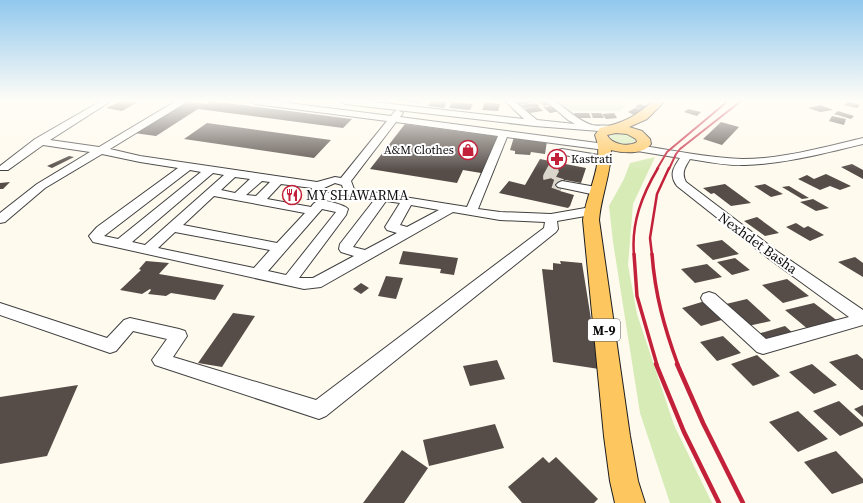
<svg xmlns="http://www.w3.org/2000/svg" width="863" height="503" font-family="'Source Serif 4',serif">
<rect width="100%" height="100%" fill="#fffaee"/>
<path fill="#d7ebb6" d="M618 133H626L635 138V141C628 146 618 144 611 139L610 136Z
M655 157 633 204 628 265 637 314 674 425 712 503H670L640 413 613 242 609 206 624 179 630 163Z"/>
<path fill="#dae2be" d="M555 101H631L620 111H568Z"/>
<path fill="#564d49" d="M121 101 138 102 122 111 106 108Z
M186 101 207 104 211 101 352 119 343 128 198 109 156 136 134 133Z
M400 101H421L420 103Z
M431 101 447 102 444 108 428 106Z
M526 101H534L536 102 518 105 515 102Z
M537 101H548L553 104 544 106Z
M847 101 860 105 857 108 844 105Z
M452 102 473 104 470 110 449 108Z
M485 102 500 104 498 111 482 110Z
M536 103 540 106H538L543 111 529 113 524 109 536 107 525 108 521 105Z
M639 104 648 106 644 110 635 107Z
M821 105 833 110 820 112 808 108Z
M553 106 560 111 550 113 543 107Z
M635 108 644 110 636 116 628 112Z
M688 109 701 112 697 116 684 112Z
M838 111 854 116 851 119 834 114Z
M574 113H589L591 118H577Z
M591 113H601L604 118H593Z
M614 113 617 118 606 119 602 114Z
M832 116 846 119 844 125 829 121Z
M721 122 739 127 722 145 703 139Z
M207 123 331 140 314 158 184 139Z
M405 124 501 137 487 174 463 170 457 183 370 169Z
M514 137 547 141 545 154 531 152 530 155 515 154V151L510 150Z
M69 156 74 157 52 168 47 166Z
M540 159 586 168 581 183 565 180 560 191 574 195 570 206 568 208 499 193 509 181 525 185Z
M852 164 863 170V179L841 167Z
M826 174 851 186 840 190 830 186 820 190 798 179 807 175 814 179Z
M10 182 3 189H0V183Z
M725 184 751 203 731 206 714 193 711 194 703 188Z
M765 184 783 194 771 197 754 186Z
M789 186 809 198 802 199 782 187Z
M813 199 829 208 816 211 800 202Z
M757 217 779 233 765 236 744 221Z
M796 223 804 228 808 226 824 235 810 241 786 227Z
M722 240 739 254 713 260 696 245Z
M403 251 458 258 454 275 440 273 441 269 399 264Z
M855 257 863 263V277L838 262Z
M735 258 750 270 732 275 717 262Z
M146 261 169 263 159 274 224 285 215 300 171 293 166 296 148 294 151 290 150 289 142 294 120 290 141 270 139 269Z
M560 261 582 263 599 369 553 362 542 269 553 270V263L561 264Z
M707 264 722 277 695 283 681 269Z
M386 276 403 278 396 299 378 296Z
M787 279 809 296 783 303 762 285Z
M361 283 369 288 361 294 353 289Z
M747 299 771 321 748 326 726 304Z
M705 301 725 319 701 326 682 308Z
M814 303 839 322 809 330 785 310Z
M233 313 255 316 222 367 198 363Z
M785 326 794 334 763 343 754 335Z
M723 336 741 353 717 361 700 342Z
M857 354 863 359V390H861L829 362Z
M757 355 780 376 753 386 731 364Z
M497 360 505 379 470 386 463 366Z
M812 364 837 385 814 394 789 372Z
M78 385 47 456 0 464V397Z
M839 401 863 423V426L840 436 813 411Z
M863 405V417L854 409Z
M798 411 828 439 798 452 769 422Z
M495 424 504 448 429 466 423 440Z
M402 450 428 468 404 503H363Z
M836 451 863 479V483L832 494 804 462Z
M543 457 549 463 556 457 598 499 594 503H522L508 487Z"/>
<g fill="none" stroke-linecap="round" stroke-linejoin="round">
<path stroke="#dbd6cc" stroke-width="10" stroke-dasharray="10 5" stroke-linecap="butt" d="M553 169 557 162"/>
<path stroke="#dbd6cc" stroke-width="12" stroke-dasharray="12 6" stroke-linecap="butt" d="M554 168 549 177 550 181 562 185"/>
<g stroke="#404040" stroke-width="2">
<path id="minor" d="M101 101H111L50 140 99 147 176 101H186L185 103 110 149 140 156 317 182 335 177 341 178 387 121 255 104 251 101H272L391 116 395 111 398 110 403 113 400 117 605 144 610 147 605 150 507 137 478 209 500 212 551 214 591 207 595 208 597 211 595 214 591 215 557 221 558 229 556 232 326 416 319 419 155 365 152 360 167 339 133 331 116 351 110 353 0 315V303L107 338 124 320 130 318 179 329 185 331 187 336 173 357 316 400 544 228 545 222 500 220 453 212 321 287 304 289 93 242 89 236 97 227 178 168 140 162 102 154 45 188 5 222 0 223V213L37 184 90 152 43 145 8 170H0V166L35 139ZM396 122 498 136 467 207 354 189 351 181ZM190 170 201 172 118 239 104 236ZM213 173 224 175 145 245 132 242ZM235 177 250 179 235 193 221 190ZM262 181 270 182 256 196 246 195ZM335 183 342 185 343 188C337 193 330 195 323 190L324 188ZM281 184 312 188 311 191 316 197 329 201 343 199 349 195 375 199 340 244 339 249 341 252 354 256 313 278H299L346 215 348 209C345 205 323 199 318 201 315 202 313 204 311 207L267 199ZM214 196 305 213 277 243 183 225ZM386 201 400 203 385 227 387 230 397 233 365 250 353 247ZM411 205 439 210 407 227 400 225ZM322 209 336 212 286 275 268 271ZM175 232 270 250 254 268 158 248Z
M341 101H365L524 119 505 101H514L537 120 575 124 568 120 546 101H555C566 109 579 121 592 125 600 127 611 123 617 129L612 132 535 126 345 104Z
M863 138V144C824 153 785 164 745 165 727 166 708 162 690 159 685 167 681 173 686 182L778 252 863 310V325L763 354 757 352 703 302 701 298 703 294 709 292 715 294 766 339 849 317 768 258 677 186C669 175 673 168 680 158L637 151 632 148 637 145C672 150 708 158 743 159 783 159 824 147 863 138Z
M562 149 605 156 610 159 605 162 558 154 557 152 558 150Z
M562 181 596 187 600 188 602 191 600 194 596 195 558 187 556 185 558 183Z"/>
</g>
<g stroke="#1e1e1e" stroke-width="2">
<path id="major" d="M653 101H665L647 119 629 127 642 131 650 139 651 144C643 155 623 153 611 150 611 174 601 196 599 220L630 436 638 481 645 503H615L610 481 604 436 583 220C586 193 606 161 595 135L600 128C623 123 635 117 653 101ZM616 133 627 134 636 139 637 142C628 147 612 145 607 135Z"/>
</g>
<use href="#minor" fill="#fff" fill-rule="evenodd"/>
<use href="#major" fill="#fec65f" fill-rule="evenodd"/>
<path stroke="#c32039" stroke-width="2" d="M657 169 667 152 728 101
M669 169 676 154 680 149 741 101"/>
<path stroke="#c32039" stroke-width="2.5" d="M634 255C631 223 642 195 658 168
M652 255 650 238 657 194 669 168"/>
<path stroke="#c32039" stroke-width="3.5" d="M634 254 637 296 657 365
M652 254C655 294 664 327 678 365"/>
<path stroke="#c32039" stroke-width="4.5" d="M656 364 684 432 719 503
M677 364 703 423 743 503"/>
</g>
<linearGradient id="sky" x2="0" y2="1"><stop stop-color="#91c8ee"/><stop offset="0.59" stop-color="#fffdf7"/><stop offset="1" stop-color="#fffdf7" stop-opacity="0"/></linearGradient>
<rect width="863" height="171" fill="url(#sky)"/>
<defs>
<g id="shop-ring" transform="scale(1)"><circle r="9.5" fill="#fff" stroke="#c32039" stroke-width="1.5"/><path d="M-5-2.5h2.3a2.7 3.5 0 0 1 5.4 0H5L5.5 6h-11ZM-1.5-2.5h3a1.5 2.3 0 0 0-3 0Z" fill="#c32039"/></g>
<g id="pharmacy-ring" transform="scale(1)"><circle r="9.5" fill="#fff" stroke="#c32039" stroke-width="1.5"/><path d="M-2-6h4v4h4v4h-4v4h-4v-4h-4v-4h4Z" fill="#c32039"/></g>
<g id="restaurant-ring" transform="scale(1)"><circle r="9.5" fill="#fff" stroke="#c32039" stroke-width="1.5"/><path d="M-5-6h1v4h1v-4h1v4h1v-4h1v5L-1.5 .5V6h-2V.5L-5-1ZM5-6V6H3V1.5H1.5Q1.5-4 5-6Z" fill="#c32039"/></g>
</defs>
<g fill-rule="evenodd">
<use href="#shop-ring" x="468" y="150"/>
<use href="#pharmacy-ring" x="557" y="159"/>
<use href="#restaurant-ring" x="292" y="195"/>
</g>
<g text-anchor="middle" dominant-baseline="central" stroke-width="4" stroke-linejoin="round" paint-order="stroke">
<g font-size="12" fill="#0d0d0d" stroke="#fff" text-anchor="end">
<text x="454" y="150">A&amp;M Clothes</text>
<text x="571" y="159" text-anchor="start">Kastrati</text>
</g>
<rect fill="#fff" stroke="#565656" stroke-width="1" x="588" y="319" width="32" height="22" rx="3"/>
<g font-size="13" font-weight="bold" fill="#0d0d0d">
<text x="604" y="330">M-9</text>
</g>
<g font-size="14" fill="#0d0d0d" stroke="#fff" text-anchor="start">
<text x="306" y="195">MY SHAWARMA</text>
</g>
<g font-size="14" fill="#0d0d0d" stroke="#fff">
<text transform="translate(758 243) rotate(36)">Nexhdet Basha</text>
</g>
</g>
</svg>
